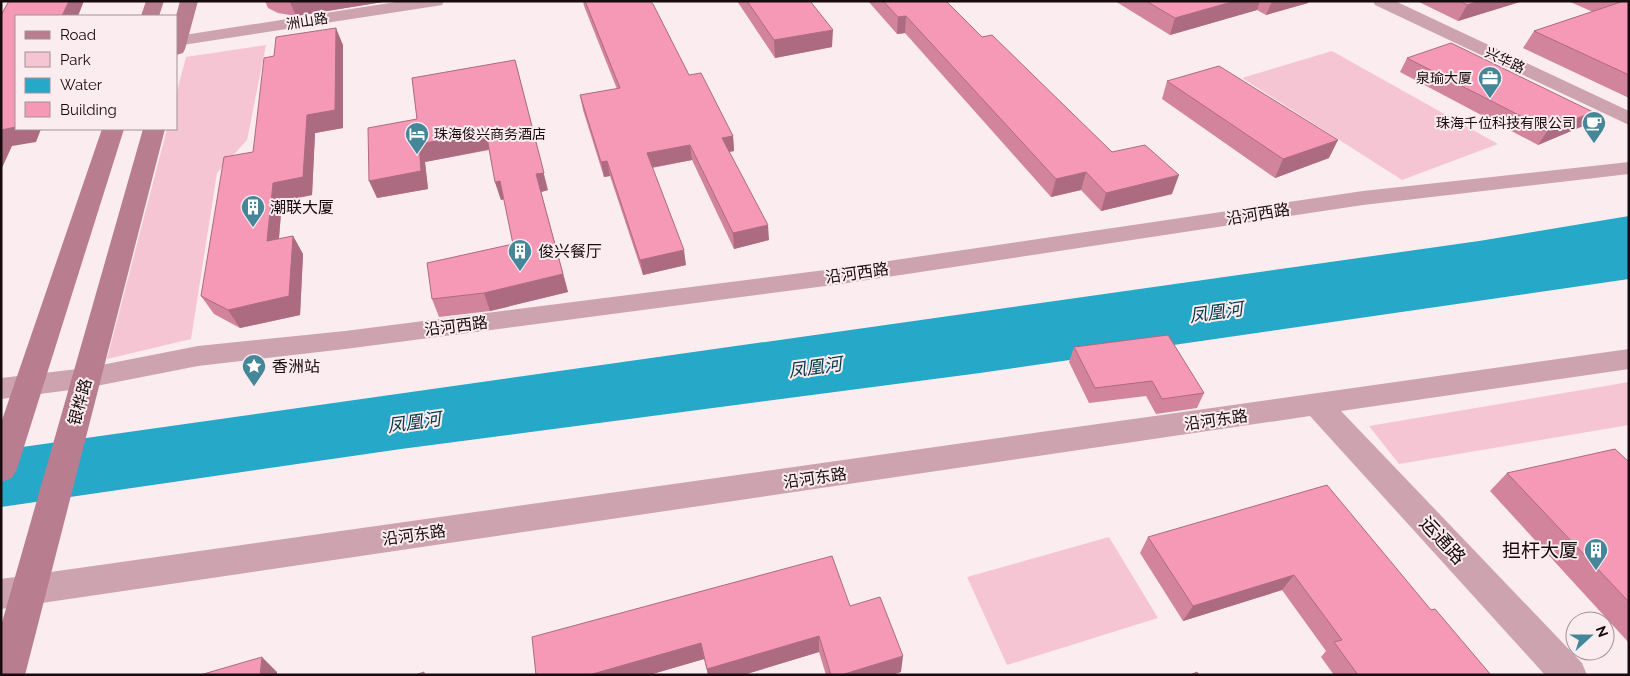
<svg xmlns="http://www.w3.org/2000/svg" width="1630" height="676" font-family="Raleway,'Noto Sans SC',sans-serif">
<rect width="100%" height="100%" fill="#fbecf0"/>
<path fill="#f6c5d3" d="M266 45 247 140 217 173 191 339 107 359 167 129H176V95L186 57Z
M1332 51 1498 144 1402 180 1242 78Z
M1629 382V425L1399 464 1369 426Z
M1109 537 1158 618 1007 665 967 577Z"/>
<path fill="#26a8c8" d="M1629 216V279L980 373 401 449 1 507V450L1479 241Z"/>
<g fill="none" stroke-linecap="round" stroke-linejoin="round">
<path fill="#cda3af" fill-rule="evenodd" d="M402 1H444L442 5 436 6 176 46V36H178Z
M1373 1H1395L1629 111V125L1375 5Z
M1629 162V174L1363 205 841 284 345 349 198 366 86 388 1 399V378L86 368 198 346 345 331 841 268 1363 191Z
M1629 349V369L1341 411 1582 663 1587 675H1545L1310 416 1 609V579Z"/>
<path fill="#b97d90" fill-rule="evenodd" d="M146 1H164L159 16H141Z
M180 1H198L185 49 183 53 176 55V16Z
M102 129H124L17 469 12 478 1 482V423Z
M143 129H165L25 675H1V626Z"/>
</g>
<path fill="#d3849d" d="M265 1H383V2L296 16 278 13 268 8Z
M583 1H649L689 75 733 136 734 151 729 152 769 240 734 249 692 160 652 168 686 265 643 275 610 176 604 177 583 110 580 95 617 89 584 6Z
M737 1H810L832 47 775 58Z
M868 1H946L982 37 1112 152 1172 194 1101 211 1081 190 1051 197 905 33 897 34Z
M1115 1H1309L1308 3 1266 15 1257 10 1170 35Z
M1417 1H1523L1458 21Z
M1568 1H1629V98L1523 48 1534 31 1593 12Z
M343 45V128L315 133 312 195 282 201 279 239 293 236 303 254 300 315 240 328 214 314 201 296Z
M1407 58 1583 126 1538 145 1400 72Z
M412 78 548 190 541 192 568 292 490 311 439 317 432 299 513 244 504 199 501 200 495 182 489 150 425 162 428 189 377 198 417 119Z
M1167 81 1329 158 1275 178 1162 99Z
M1074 347 1204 393 1197 408 1156 414 1146 396 1089 403 1069 362Z
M1629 462V643L1490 491 1507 473Z
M1148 537 1431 610 1491 675H1334L1321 657 1326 651 1282 590 1183 621 1140 553Z
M850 606 901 672 891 675H826L819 652 743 675H708L704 659 649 675H536Z"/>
<path fill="#ac6b80" d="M69 1H84L78 16H62Z
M297 1H383V2L296 16 290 2Z
M1235 1H1260L1257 10 1170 35 1175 18Z
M1272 1H1309L1308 3 1266 15Z
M1479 1H1523L1458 21 1467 5Z
M906 16 905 33 897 34 898 17Z
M336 28 343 45V128L315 133 312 195 282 201 277 260 267 241 273 183 307 115Z
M833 30 832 47 775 58 774 40Z
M515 60 548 190 541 192 568 292 490 311 484 293 563 274 536 174Z
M1593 112 1583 126 1538 145 1548 130Z
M16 127V129H41L36 142 12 146 1 170V130Z
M486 132 491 149 425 162 428 189 377 198 369 181 419 144Z
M733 136 734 151 723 153 722 138Z
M1338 140 1329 158 1275 178 1283 159Z
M690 145 692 160 649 168 647 153Z
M607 161 610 176 604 177 601 162Z
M1086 172 1081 190 1051 197 1056 179Z
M1179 175 1172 194 1101 211 1106 193Z
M500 181 505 199 501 200 495 182Z
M768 225 769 240 734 249 733 233Z
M293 236 303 254 300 315 240 328 228 310Z
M684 250 686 265 643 275 640 260Z
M1294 575 1282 590 1183 621 1193 606Z
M819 636V652L743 675H708L707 669Z
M701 643 704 659 649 675H589Z
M903 656 901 672 891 675H841Z
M262 657 277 672V675H260Z"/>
<path fill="#f599b7" stroke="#ac6b80" d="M9 1H69L62 16H16V127L1 130V15Z
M585 1H649L653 4 689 75 701 73 733 136 722 138 768 225 733 233 690 145 647 153 684 250 640 260 607 161 601 162 580 95 620 88Z
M747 1H810L833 30 774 40Z
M883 1H946L982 37 992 35 1112 152 1145 145 1179 175 1106 193 1086 172 1056 179 906 16 898 17Z
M1146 1H1235L1175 18Z
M1460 1H1479L1467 5Z
M1618 1H1629V75L1534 31 1621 2Z
M336 28 335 110 307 115 303 177 273 183 267 241 293 236 289 296 228 310 201 296 224 157 253 152 264 58 274 56 276 37Z
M1451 43 1593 112 1548 130 1407 58Z
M515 60 544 173 536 174 563 274 484 293 432 299 427 263 513 244 500 181 495 182 486 132 419 144 421 171 369 181 368 128 417 119 412 78Z
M1219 66 1338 140 1283 159 1167 81Z
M1168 335 1204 393 1162 399 1152 381 1095 388 1074 347Z
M1615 449 1629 462V602L1507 473Z
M1327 485 1431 610 1435 609 1491 675H1358L1334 642 1342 640 1294 575 1193 606 1148 537Z
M832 556 850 606 880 597 903 656 841 675H831L819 636 707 669 701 643 589 675H536L532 637Z
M262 657 260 675H200Z
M424 672V675H415Z
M1197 672 1199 675H1190Z"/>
<defs>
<g id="office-pin" transform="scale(1.25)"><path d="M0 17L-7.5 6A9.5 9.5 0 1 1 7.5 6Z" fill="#458699" stroke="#fbecf0"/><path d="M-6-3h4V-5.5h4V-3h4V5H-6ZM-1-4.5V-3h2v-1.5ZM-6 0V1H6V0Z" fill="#fff"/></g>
<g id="cafe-pin" transform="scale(1.25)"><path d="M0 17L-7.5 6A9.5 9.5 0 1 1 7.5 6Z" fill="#458699" stroke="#fbecf0"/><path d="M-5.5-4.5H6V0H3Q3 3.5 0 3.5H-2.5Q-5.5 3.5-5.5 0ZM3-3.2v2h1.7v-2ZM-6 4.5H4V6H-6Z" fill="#fff"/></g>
<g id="hotel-pin" transform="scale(1.25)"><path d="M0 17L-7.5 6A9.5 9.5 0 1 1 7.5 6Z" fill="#458699" stroke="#fbecf0"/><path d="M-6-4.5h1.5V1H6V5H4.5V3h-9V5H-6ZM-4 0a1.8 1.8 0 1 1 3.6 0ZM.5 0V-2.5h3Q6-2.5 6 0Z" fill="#fff"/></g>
<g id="building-pin" transform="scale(1.25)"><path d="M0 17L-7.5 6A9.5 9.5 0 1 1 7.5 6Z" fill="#458699" stroke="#fbecf0"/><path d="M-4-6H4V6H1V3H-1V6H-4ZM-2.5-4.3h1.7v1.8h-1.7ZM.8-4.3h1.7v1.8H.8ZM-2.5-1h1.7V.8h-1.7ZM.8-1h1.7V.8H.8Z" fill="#fff"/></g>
<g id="sight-pin" transform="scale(1.25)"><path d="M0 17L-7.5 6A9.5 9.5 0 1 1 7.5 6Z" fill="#458699" stroke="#fbecf0"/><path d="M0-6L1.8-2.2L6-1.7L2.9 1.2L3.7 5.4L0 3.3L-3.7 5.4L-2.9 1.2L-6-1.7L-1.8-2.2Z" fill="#fff"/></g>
</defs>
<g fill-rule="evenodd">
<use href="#office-pin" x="1490" y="78"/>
<use href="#cafe-pin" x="1594" y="123"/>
<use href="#hotel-pin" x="417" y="134"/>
<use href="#building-pin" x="253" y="207"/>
<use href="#building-pin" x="520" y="251"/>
<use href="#sight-pin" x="254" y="366"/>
<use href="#building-pin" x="1596" y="550"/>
</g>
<g text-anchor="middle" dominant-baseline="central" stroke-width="4" stroke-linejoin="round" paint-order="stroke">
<g font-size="14" fill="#170b0f" stroke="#fbecf0">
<text transform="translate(307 21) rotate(-9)">洲山路</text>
<text transform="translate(1505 60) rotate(25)">兴华路</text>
</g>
<g font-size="14" fill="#170b0f" stroke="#fbecf0" text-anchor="end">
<text x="1472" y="78">泉瑜大厦</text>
<text x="1576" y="123">珠海千位科技有限公司</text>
<text x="434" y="134" text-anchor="start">珠海俊兴商务酒店</text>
</g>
<g font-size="16" fill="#170b0f" stroke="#fbecf0" text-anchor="start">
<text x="270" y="207">潮联大厦</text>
<text x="538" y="251">俊兴餐厅</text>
<text x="272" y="366">香洲站</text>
</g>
<g font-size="16" fill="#170b0f" stroke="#fbecf0">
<text transform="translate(1258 214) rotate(-9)">沿河西路</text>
<text transform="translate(857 273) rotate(-8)">沿河西路</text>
<text transform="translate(456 326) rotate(-7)">沿河西路</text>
<text transform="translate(80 402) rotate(-75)">银桦路</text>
<text transform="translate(1216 420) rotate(-8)">沿河东路</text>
<text transform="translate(815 478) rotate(-8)">沿河东路</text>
<text transform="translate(414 535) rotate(-8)">沿河东路</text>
</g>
<g font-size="18" font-style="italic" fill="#003845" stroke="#fbecf0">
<text transform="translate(1216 312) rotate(-8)">凤凰河</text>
<text transform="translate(815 367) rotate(-8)">凤凰河</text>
<text transform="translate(414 422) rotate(-8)">凤凰河</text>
</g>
<g font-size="19" fill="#170b0f" stroke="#fbecf0">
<text transform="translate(1443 540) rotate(47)">运通路</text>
</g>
<g font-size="19" fill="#170b0f" stroke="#fbecf0" text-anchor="end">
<text x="1578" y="550">担杆大厦</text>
</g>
</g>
<rect width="1630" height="676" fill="none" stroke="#170b0f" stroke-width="5"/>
<rect x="15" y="15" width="162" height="115" fill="#fbecf0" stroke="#a09296"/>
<rect x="25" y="31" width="25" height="8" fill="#b97d90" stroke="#a09296"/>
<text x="60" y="40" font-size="15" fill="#170b0f">Road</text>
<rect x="25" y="52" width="25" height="15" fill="#f6c5d3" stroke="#a09296"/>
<text x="60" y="65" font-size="15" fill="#170b0f">Park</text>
<rect x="25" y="78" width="25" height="15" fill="#26a8c8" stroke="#a09296"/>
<text x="60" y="90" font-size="15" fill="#170b0f">Water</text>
<rect x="25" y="102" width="25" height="15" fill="#f599b7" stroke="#a09296"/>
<text x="60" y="115" font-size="15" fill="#170b0f">Building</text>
<g transform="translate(1590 636) rotate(69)"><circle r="24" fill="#fbecf0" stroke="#a09296"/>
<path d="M0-4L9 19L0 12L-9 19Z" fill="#458699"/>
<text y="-8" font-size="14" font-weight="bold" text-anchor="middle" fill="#170b0f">N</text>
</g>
</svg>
